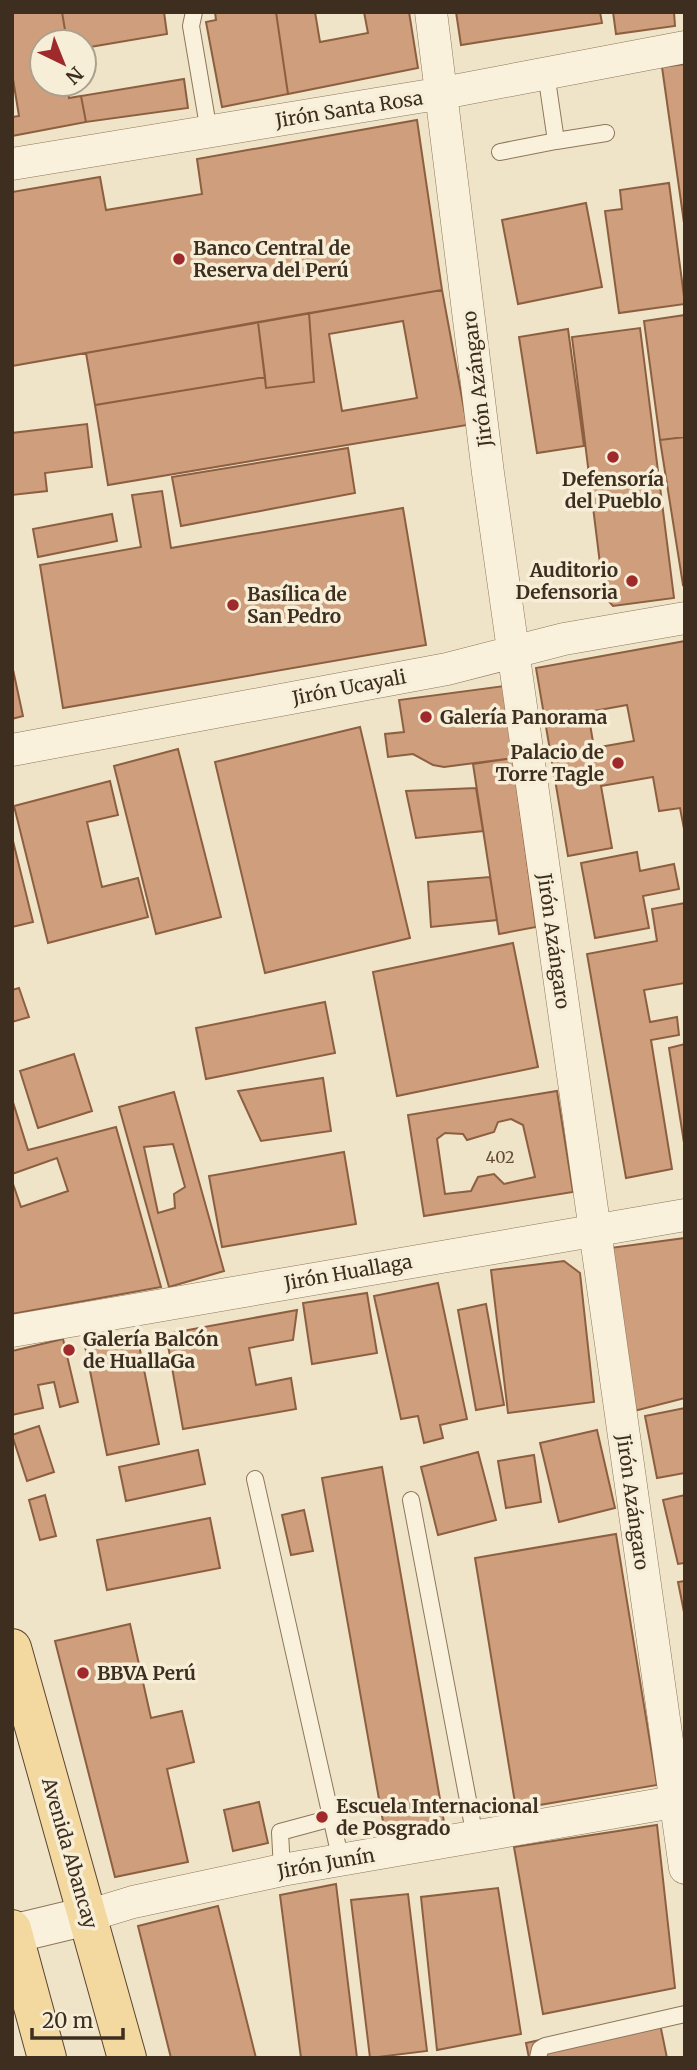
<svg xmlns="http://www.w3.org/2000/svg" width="697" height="2070" font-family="Merriweather,serif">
<rect width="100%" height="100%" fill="#f0e4c8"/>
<path fill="#cf9f7d" stroke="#8d5f41" stroke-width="2" fill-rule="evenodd" d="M12 12H62L67 42H42V84H67L69 98 81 96 86 122 12 136V117L19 116 12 73Z
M62 12H164L167 34 84 48V42H67Z
M215 12H276L288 94 222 107 206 22 216 20Z
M276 12H315L320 42 368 33 364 12H409L418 68 288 94Z
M456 12H600L602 23 461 45Z
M613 12H674L675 26 616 34Z
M685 64V230L662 67Z
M184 79 188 108 86 122 81 96Z
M417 120 442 290 12 366V192L100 177 106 210 202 194 197 159Z
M669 183 685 304 619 313 605 211 622 209 620 190Z
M586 203 602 287 518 304 502 220Z
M442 290 467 425 108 485 95 405 265 377 266 388 314 382 309 313ZM403 321 417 398 342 411 329 334Z
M309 313 314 382 266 388 258 322Z
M685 315V437L660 440 644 321Z
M258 322 265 377 95 405 86 353Z
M640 328 674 598 613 606 604 596 572 337Z
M568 329 584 446 537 453 519 337Z
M87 424 92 467 45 473 47 491 12 495V433Z
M685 437V584L683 585 660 440Z
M348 448 355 493 181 526 172 477Z
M162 491 171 548 403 508 426 645 63 708 40 565 141 547 132 495Z
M112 514 117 541 38 557 33 529Z
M685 641V834L680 808 659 811 653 777 601 786 612 848 568 856 536 668ZM627 705 634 741 594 748 588 712Z
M12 665 23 716 12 719Z
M504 686 513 758 444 767 433 765 413 754 388 757 385 734 404 732 399 700Z
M360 727 410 938 265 973 215 762Z
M178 749 221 917 156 934 114 766Z
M513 758 536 927 499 934 473 764Z
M110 781 118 815 87 822 102 887 138 878 148 917 48 943 14 806Z
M476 788 483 831 416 838 406 791Z
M12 837 33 922 12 927Z
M637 852 640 871 674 864 679 889 643 896 649 928 595 938 581 863Z
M490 877 497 920 431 927 428 882Z
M685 903V983L644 990 650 1022 677 1017 679 1035 651 1040 672 1169 626 1178 587 954 657 941 652 909Z
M513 943 538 1067 397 1096 373 972Z
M19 988 29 1017 12 1022V990Z
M325 1002 335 1053 206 1079 196 1028Z
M685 1044V1149L669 1048Z
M74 1054 92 1111 38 1128 20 1071Z
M323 1078 331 1131 261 1141 238 1091Z
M557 1091 573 1192 424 1216 408 1115ZM511 1119 523 1125 535 1177 504 1184 494 1174 478 1177 471 1191 445 1194 437 1139 445 1133 463 1134 467 1140 494 1132 498 1122Z
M174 1092 224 1271 169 1287 119 1107ZM173 1144 185 1187 174 1194 175 1208 158 1213 144 1147Z
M12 1099 28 1150 116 1127 161 1287 12 1314V1181L21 1207 68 1191 57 1158 12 1174Z
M344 1152 356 1224 222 1247 209 1176Z
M685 1238V1398L634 1411 610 1248Z
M564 1261 580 1273 594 1402 508 1413 491 1270Z
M438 1283 467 1419 440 1425 443 1438 424 1443 418 1416 401 1419 374 1296Z
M367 1293 377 1353 312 1364 303 1303Z
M486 1304 504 1405 476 1410 458 1310Z
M297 1310 293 1340 249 1348 256 1385 291 1378 296 1409 183 1429 166 1334Z
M137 1335 159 1444 107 1455 85 1346Z
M63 1339 78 1402 60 1407 54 1382 38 1385 43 1408 12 1415V1351Z
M685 1408V1473L657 1478 645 1416Z
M39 1426 54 1472 27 1481 12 1435Z
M597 1430 615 1508 559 1522 540 1443Z
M198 1450 205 1484 126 1501 119 1467Z
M478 1452 496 1520 438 1535 421 1467Z
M534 1455 541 1502 506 1508 498 1461Z
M382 1467 444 1822 385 1833 322 1478Z
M45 1495 56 1536 40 1540 29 1500Z
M685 1495V1563L678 1564 663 1500Z
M304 1510 313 1551 291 1555 282 1515Z
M210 1518 220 1568 107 1590 97 1540Z
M616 1534 657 1785 516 1809 475 1558Z
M685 1581V1617L678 1582Z
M130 1624 151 1718 182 1711 194 1762 167 1769 188 1862 115 1877 55 1641Z
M259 1802 268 1843 233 1851 224 1810Z
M657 1825 675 1988 543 2014 514 1847Z
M336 1884 357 2058H301L280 1895Z
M498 1888 521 2034 437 2050 421 1897Z
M408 1894 427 2051 370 2058 351 1900Z
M218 1906 256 2058H171L138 1926Z
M658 2014 667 2058H529L526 2043Z"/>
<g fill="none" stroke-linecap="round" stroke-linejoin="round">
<g stroke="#8d765c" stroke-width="18">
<path id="service" d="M194 12 191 26 209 132
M546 73 556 141 606 133
M500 152 556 141
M255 1479 341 1861
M411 1500 475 1837
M282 1870 280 1832 332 1818
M538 2058 540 2049 545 2046 685 2014"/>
</g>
<g stroke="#8d765c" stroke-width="33">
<path id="minor" d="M431 12 488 473 685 1868
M12 164 443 93 685 47
M12 750 447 669 564 639 685 618
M12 1331 685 1215
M87 1916 133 1902 282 1870 685 1800"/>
</g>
<g stroke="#8d765c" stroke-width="40">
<path id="tertiary" d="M12 1934 87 1916"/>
</g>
<g stroke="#5b4430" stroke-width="40">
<path id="primary" d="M12 1648 127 2058
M12 1929 47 2058"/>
</g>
<use href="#service" stroke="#faf1dc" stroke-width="16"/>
<use href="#minor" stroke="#faf1dc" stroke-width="32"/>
<use href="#tertiary" stroke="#faf1dc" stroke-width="38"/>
<use href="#primary" stroke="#f3d9a0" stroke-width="38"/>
</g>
<g fill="#9e2a2b" stroke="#f7eed8" stroke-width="2.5">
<circle cx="179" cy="259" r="7"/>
<circle cx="613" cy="457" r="7"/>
<circle cx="632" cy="581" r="7"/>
<circle cx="233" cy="605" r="7"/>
<circle cx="426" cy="717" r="7"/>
<circle cx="618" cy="763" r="7"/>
<circle cx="69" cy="1350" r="7"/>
<circle cx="83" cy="1673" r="7"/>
<circle cx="322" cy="1817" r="7"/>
</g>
<g text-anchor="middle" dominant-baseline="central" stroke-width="7" stroke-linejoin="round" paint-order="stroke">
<g font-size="16" fill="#624a37">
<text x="500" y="1157">402</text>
</g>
<g font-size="19" fill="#3d2e20" stroke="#f7eed8">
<text transform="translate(349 109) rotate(-9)">Jirón Santa Rosa</text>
<text transform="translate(477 379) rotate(-97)">Jirón Azángaro</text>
<text transform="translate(349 687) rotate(-11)">Jirón Ucayali</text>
<text transform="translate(554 941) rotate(82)">Jirón Azángaro</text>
<text transform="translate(348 1272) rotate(-10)">Jirón Huallaga</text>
<text transform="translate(633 1502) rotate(82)">Jirón Azángaro</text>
<text transform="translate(70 1853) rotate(74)">Avenida Abancay</text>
<text transform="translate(326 1863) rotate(-10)">Jirón Junín</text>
</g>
<g font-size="19" font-weight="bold" fill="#3d2e20" stroke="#f7eed8" text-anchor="start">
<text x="193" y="248">Banco Central de<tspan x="193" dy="22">Reserva del Perú</tspan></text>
<text x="613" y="479" text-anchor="middle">Defensoría<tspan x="613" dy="22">del Pueblo</tspan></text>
<text x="618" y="570" text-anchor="end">Auditorio<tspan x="618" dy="22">Defensoria</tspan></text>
<text x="247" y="594">Basílica de<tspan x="247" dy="22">San Pedro</tspan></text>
<text x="440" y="717">Galería Panorama</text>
<text x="604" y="752" text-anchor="end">Palacio de<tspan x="604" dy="22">Torre Tagle</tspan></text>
<text x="83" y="1339">Galería Balcón<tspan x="83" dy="22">de HuallaGa</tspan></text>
<text x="97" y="1673">BBVA Perú</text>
<text x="336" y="1806">Escuela Internacional<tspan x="336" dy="22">de Posgrado</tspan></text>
</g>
</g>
<rect width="697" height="2070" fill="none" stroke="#3d2e20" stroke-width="28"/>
<g transform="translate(63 63) rotate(137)"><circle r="33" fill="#f7eed8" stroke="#ada18e" stroke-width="2"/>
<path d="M0-5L12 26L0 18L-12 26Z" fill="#9e2a2b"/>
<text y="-10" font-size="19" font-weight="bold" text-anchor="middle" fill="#3d2e20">N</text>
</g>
<path d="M32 2028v10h91v-10" fill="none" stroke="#3d2e20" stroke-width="3.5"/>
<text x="42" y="2028" font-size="21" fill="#3d2e20" stroke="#f7eed8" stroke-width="5" paint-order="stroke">20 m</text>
</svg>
